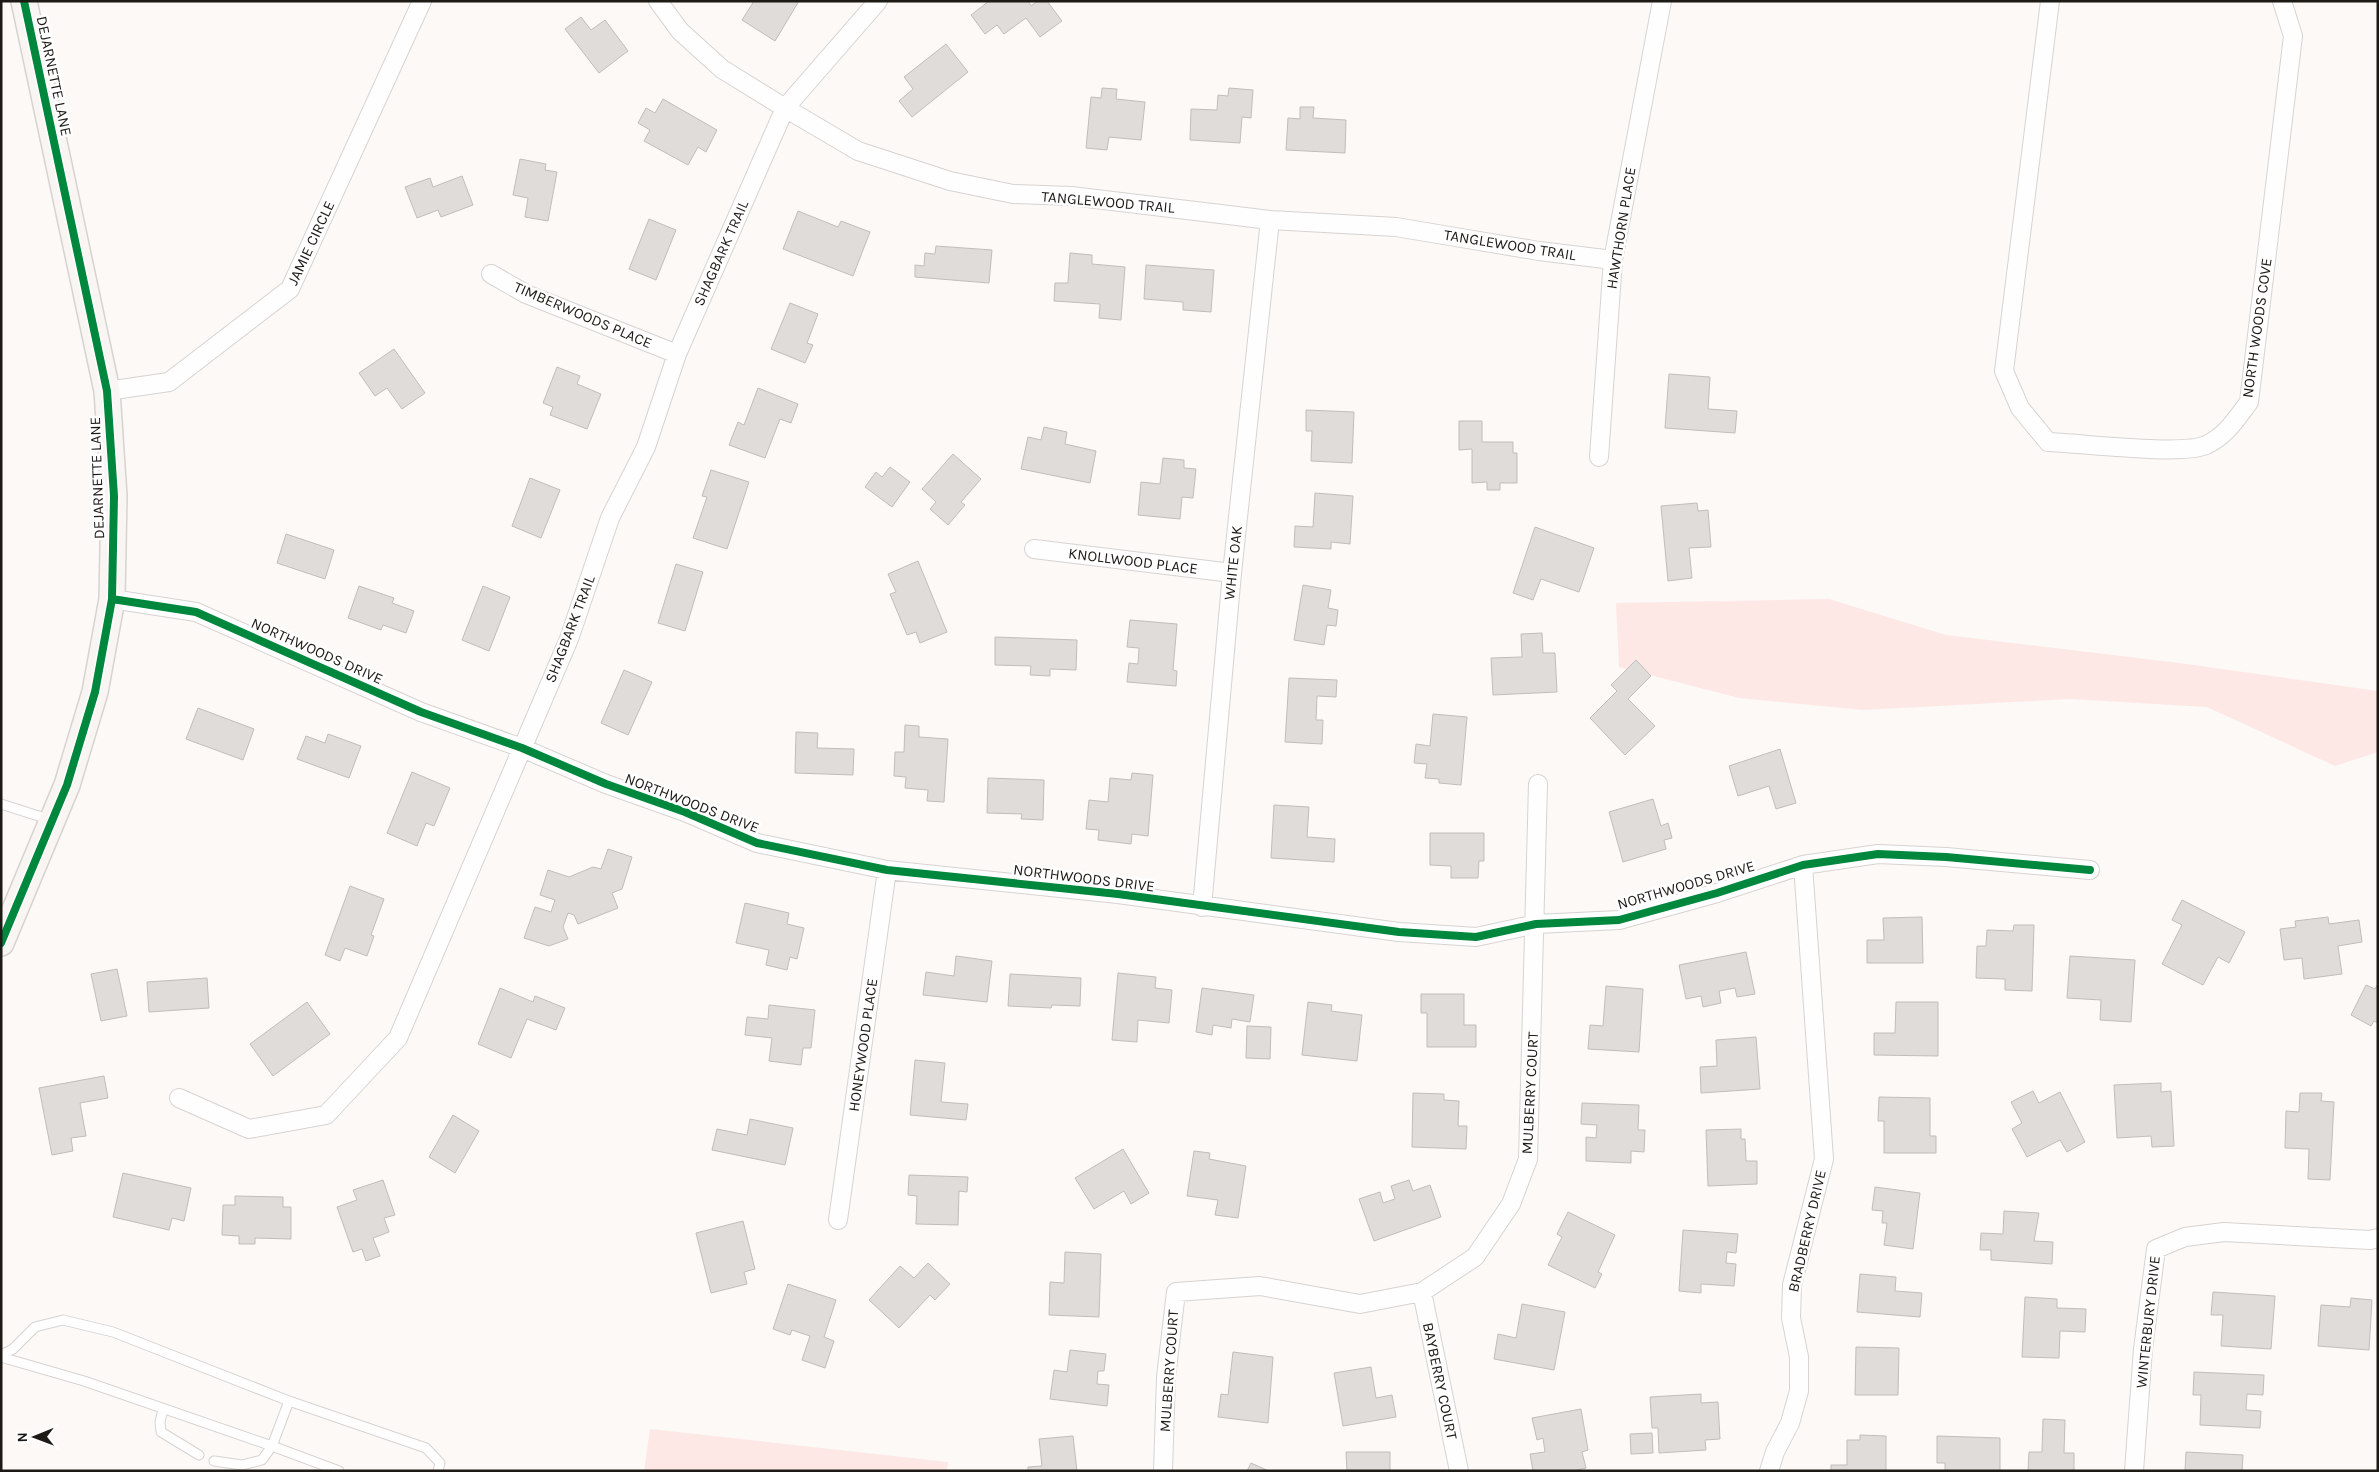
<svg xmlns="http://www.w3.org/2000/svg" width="2379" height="1472" font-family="Karla,sans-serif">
<rect width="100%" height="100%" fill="#fcf9f7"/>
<path fill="#fde8e6" d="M1829 599 1946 635 2179 663 2378 691V752L2335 766 2207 707 2070 699 1863 710 1739 698 1619 667 1616 603Z
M650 1429 948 1462 947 1471H644Z"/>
<path fill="#dfdcd9" stroke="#c0bdba" d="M754 1H799L775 41 742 20Z
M989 1H1028L1031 6 1038 1H1047L1062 21 1040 37 1026 18 1004 34 997 25 985 34 971 15Z
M581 17 591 30 605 20 628 51 599 73 565 29Z
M946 44 968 72 912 117 899 101 913 89 904 77Z
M1102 88 1117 89 1116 99 1145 102 1141 140 1109 137 1107 150 1086 148 1091 97 1101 98Z
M1229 88 1253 90 1251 118 1242 117 1240 143 1190 140 1191 109 1217 110 1218 95 1228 96Z
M663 99 717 130 706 152 698 147 688 165 644 141 650 130 638 123 646 108 655 113Z
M1300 107H1314L1313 118 1346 120 1345 153 1286 150 1288 118 1300 119Z
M520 159 546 164 545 170 557 172 548 221 525 217 528 198 513 195Z
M462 176 473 205 441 217 438 210 417 218 405 187 430 178 433 187Z
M798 211 838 227 841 221 870 232 853 276 783 249Z
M649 219 676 230 656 280 629 269Z
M936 246 992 250 989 283 915 277V265L924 266 925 253 935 254Z
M1070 253 1092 255V264L1125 267 1121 320 1099 318 1100 304 1054 301 1055 283H1068Z
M1146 265 1214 270 1211 312 1183 310V302L1144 299Z
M790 303 818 314 807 343 813 345 805 363 771 349Z
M394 349 425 393 402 409 387 388 375 396 359 373Z
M557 367 580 376 577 384 601 394 587 429 550 415 553 407 543 403Z
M1669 374 1710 377 1708 409 1737 411 1735 433 1665 428Z
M758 388 798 404 791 423 780 419 765 458 729 445 738 422 744 425Z
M1306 410 1354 412 1352 463 1311 461 1312 431H1306Z
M1459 421H1482V442H1513V453H1517V483H1500V490H1487V482L1472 483V449L1459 450Z
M1044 427 1067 432 1065 444 1096 451 1090 483 1021 469 1028 437 1041 440Z
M953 454 981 479 961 502 965 505 948 525 930 509 936 502 922 489Z
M1163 458 1184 460V468L1196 469 1193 498 1182 497 1180 519 1138 515 1141 482 1160 484Z
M890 467 910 482 892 507 865 487 876 472 882 477Z
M711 470 749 482 727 549 693 538 707 497 702 496Z
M530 478 560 490 541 538 512 526Z
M1315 493 1353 496 1350 544 1331 542V549L1294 547 1295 526 1313 527Z
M1697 503 1698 511 1708 510 1711 547 1689 548 1692 578 1668 581 1661 506Z
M1535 527 1594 548 1579 592 1541 579 1533 600 1513 593Z
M286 534 334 550 325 579 277 563Z
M918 561 947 632 920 643 916 632 907 635 890 594 896 592 888 574Z
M676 564 703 572 685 631 658 623Z
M1303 585 1331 590 1328 608 1338 610 1336 626 1327 625 1324 645 1294 640Z
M359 586 394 598 392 603 414 611 406 633 383 625 381 630 348 618Z
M483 586 510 597 489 651 462 640Z
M1130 620 1177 624 1173 670 1177 671 1176 686 1127 682 1129 663 1138 664 1139 648 1127 647Z
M1542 633 1543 653H1555L1557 692 1493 695 1491 658 1522 657 1521 634Z
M995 637 1077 640 1076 670 1050 669V676L1030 675 1031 666 995 665Z
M1636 660 1651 676 1628 699 1655 726 1625 755 1590 718 1617 691 1611 685Z
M624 670 652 682 628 735 601 723Z
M1289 678 1337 680 1336 697 1317 696 1316 720H1323L1322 744 1285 742Z
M198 708 254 729 243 760 186 739Z
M1433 714 1467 717 1461 785 1439 783V779L1425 778 1427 764 1414 763 1416 744 1430 746Z
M905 725 919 726V737L948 739 944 802 927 801 928 790 905 788 906 777 894 776 895 752H904Z
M796 732 818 733 817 748 854 749 853 775 795 773Z
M328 734 361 746 349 778 297 759 306 736 325 743Z
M1780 749 1796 803 1776 809 1769 786 1738 796 1729 766Z
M412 772 450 788 434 826 426 823 417 846 387 833Z
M1132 773 1153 775 1148 836 1132 834 1131 844 1098 840 1099 830 1086 829 1089 800 1108 802 1110 778 1131 780Z
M988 778 1044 780 1043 820 1021 819 1022 814 987 813Z
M1653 799 1661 826 1668 823 1672 838 1664 840 1666 849 1623 862 1609 812Z
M1274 805 1309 807 1307 837 1335 839 1334 862 1271 858Z
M1430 833H1484V861H1479L1478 878H1451V866L1430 865Z
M608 849 632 857 622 889 612 893 618 908 578 924 574 915 568 913 563 927 568 939 549 946 524 938 535 907 551 912 555 900 540 895 548 870 569 877 593 867 601 869Z
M350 886 384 899 371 935 374 936 367 956 345 948 340 961 325 955Z
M2182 900 2245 932 2229 963 2218 957 2203 985 2162 964 2182 925 2172 920Z
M745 903 789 913 787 924 804 928 797 959 790 957 787 970 766 965 769 950 736 943Z
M1922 917 1923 963H1867V940H1884L1883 918Z
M2328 917 2329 924 2359 920 2362 942 2338 946 2342 974 2304 979 2302 958 2284 960 2280 929 2296 927 2295 921Z
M2014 925H2034L2032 991 2005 990V979L1976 978 1977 946H1986L1987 930 2013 931Z
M1746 952 1755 994 1737 997 1735 988 1719 991 1721 1003 1703 1007 1701 996 1686 999 1679 965Z
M956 956 992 961 987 1002 923 995 926 972 954 976Z
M2070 956 2135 960 2131 1022 2100 1020 2101 1000 2067 998Z
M117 969 127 1016 101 1021 91 974Z
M1118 973 1156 977 1155 988 1172 990 1169 1023 1138 1020 1137 1042 1112 1040Z
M1010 974 1081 978 1080 1006 1052 1005 1051 1008 1008 1006Z
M207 978 209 1008 149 1012 147 982Z
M2378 984V1023L2374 1021 2371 1026 2351 1015 2366 985 2375 989Z
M1606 986 1643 989 1639 1052 1588 1049 1590 1025 1603 1026Z
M500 988 533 1002 535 996 565 1008 556 1030 527 1019 511 1058 478 1044Z
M1202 988 1254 995 1250 1022 1232 1019 1231 1028 1213 1025 1212 1035 1196 1032Z
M1421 994H1464V1025H1476V1047H1427V1013H1421Z
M307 1002 330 1034 273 1076 250 1044Z
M1308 1002 1332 1005 1331 1011 1362 1015 1357 1061 1302 1055Z
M1896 1002H1938V1056L1874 1055V1033H1895Z
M769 1005 815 1010 811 1048H803L801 1065 769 1061 772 1038 745 1035 747 1017 768 1019Z
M1247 1026 1271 1027 1270 1059 1246 1058Z
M1756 1037 1760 1089 1701 1093 1700 1067 1717 1066 1716 1040Z
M915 1060 945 1063 941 1102 968 1104 966 1120 910 1115Z
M104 1076 108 1098 80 1103 86 1136 71 1138 73 1151 52 1155 39 1088Z
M2161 1083V1092L2171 1091 2174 1146 2152 1147 2151 1136 2117 1138 2114 1085Z
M2033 1091 2039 1103 2060 1092 2085 1142 2067 1152 2060 1140 2027 1157 2012 1129 2022 1123 2011 1102Z
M1413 1093 1444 1094V1100L1459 1101 1458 1126H1467L1466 1149 1412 1147Z
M2300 1093H2322L2321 1101 2334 1102 2330 1180 2308 1179 2309 1149 2285 1148 2286 1111 2299 1112Z
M1879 1097 1930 1098V1136H1936V1153H1884V1121H1878Z
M1582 1103 1639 1105 1638 1130H1645L1644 1152 1631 1151V1163L1586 1161V1137L1596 1138 1597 1125 1581 1124Z
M453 1115 479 1131 455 1173 429 1157Z
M750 1119 793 1128 785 1165 712 1150 717 1129 747 1135Z
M1741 1129V1139H1745L1746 1161H1757V1184L1708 1186 1706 1130Z
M1123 1149 1149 1193 1131 1204 1124 1191 1094 1209 1075 1178Z
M1194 1151 1210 1153 1209 1159 1246 1166 1238 1218 1215 1215 1218 1200 1187 1196Z
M123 1173 191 1188 184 1221 172 1218 169 1230 113 1217Z
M909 1175 968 1177 967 1192 959 1191 958 1225 916 1224 917 1196 908 1195Z
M383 1180 395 1215 384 1218 389 1232 373 1238 380 1256 366 1261 362 1249 353 1252 337 1207 357 1200 353 1190Z
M1409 1180 1413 1191 1430 1185 1441 1217 1374 1241 1359 1199 1380 1192 1383 1203 1395 1199 1391 1186Z
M1875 1187 1920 1193 1913 1249 1884 1245 1887 1223H1882L1883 1211 1872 1210Z
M235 1196 283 1197V1207H291V1239L255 1238V1244H239V1236L222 1235 223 1205H235Z
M2004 1211 2039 1213 2034 1241 2053 1242 2052 1264 1991 1260V1250H1980L1981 1233 2003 1234Z
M1568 1212 1615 1235 1598 1272 1602 1274 1595 1288 1548 1265 1562 1237 1557 1234Z
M743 1221 755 1269 744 1272 747 1284 711 1293 696 1233Z
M1683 1230 1738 1234 1736 1253 1727 1252 1726 1263 1736 1264 1734 1286 1701 1284V1293L1679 1291Z
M1065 1252 1101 1254 1099 1317 1049 1315 1050 1282 1064 1283Z
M928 1263 950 1284 935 1300 930 1295 899 1328 869 1300 900 1266 914 1278Z
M1860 1274 1896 1277 1895 1291 1922 1293 1920 1317 1857 1312Z
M788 1284 836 1300 824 1337 834 1341 825 1368 802 1360 810 1336 792 1330 790 1335 773 1329Z
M2213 1292 2275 1296 2271 1349 2221 1346 2223 1315H2211Z
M2025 1297 2057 1299V1308L2086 1309 2085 1332 2060 1331 2059 1358 2022 1357Z
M2351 1298 2372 1300 2369 1350 2318 1346 2321 1305 2350 1307Z
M1522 1304 1565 1312 1554 1370 1494 1359 1498 1334 1516 1338Z
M1856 1347 1899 1348 1898 1395H1855Z
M1070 1350 1106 1354 1104 1371H1098L1097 1384 1109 1385 1107 1406 1050 1399 1054 1370 1067 1372Z
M1233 1352 1273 1357 1268 1423 1218 1417 1221 1394 1228 1395Z
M1371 1367 1376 1398 1392 1395 1396 1417 1343 1426 1334 1373Z
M2194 1372 2264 1375 2263 1395 2247 1394 2246 1410 2261 1411 2260 1428 2200 1425 2201 1395H2193Z
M1701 1394V1403L1718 1402 1720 1439 1705 1440 1706 1450 1659 1453 1658 1428H1652L1650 1397Z
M1581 1409 1588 1450 1582 1452 1586 1468 1573 1471H1533L1530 1454 1545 1452 1543 1438 1537 1440 1532 1418Z
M2043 1419 2065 1420 2064 1453H2074V1471H2028L2029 1452H2042Z
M1652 1433 1653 1453 1631 1454 1630 1434Z
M1860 1435 1886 1436V1471H1831V1465H1847V1440H1860Z
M1073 1436 1077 1471H1028V1467L1042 1466 1039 1439Z
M1937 1436 2000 1438V1471H1945V1463H1937Z
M1346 1452H1390V1471H1347Z
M2186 1452 2243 1455 2242 1471H2185Z
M1251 1463 1269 1471H1247Z"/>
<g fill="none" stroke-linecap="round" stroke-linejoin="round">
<g stroke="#d7d3d1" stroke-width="11">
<path id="lane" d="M1 804 51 820
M1 1355 13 1349 35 1327 63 1320 113 1332 289 1401
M1 1357 84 1381 272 1446 262 1460 242 1465 214 1461
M163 1409 160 1422 161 1432 199 1455
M339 1471 272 1446 289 1401 426 1448 440 1463 438 1471"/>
</g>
<g stroke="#d7d3d1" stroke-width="20">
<path id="street" d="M658 1 680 31 722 69 785 108 858 151 950 181 1013 194 1071 196 1270 220 1396 227 1539 251 1613 260
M2050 1 2004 371 2020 408 2048 442C2080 443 2182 456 2206 445 2225 437 2237 418 2249 402L2293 36 2282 1
M491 274 526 294 677 354
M107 391 169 382 290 289 422 1
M1599 457 1613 260 1662 1
M1034 549 1232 573
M112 599 196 612 421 712 522 748 606 784 685 812 757 843 887 870 1118 894 1399 932 1476 937 1536 924 1619 920 1717 893 1803 865 1878 854 1946 857 2090 870
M1202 907 1232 573 1270 220
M179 1098 249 1129 326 1115 398 1038 569 639 610 518 646 447 677 354 785 108 878 1
M838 1220 887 870
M1422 1292 1459 1471
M1163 1471 1166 1377 1176 1292 1260 1286 1360 1304 1422 1292 1475 1257 1511 1204 1528 1159 1538 784
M1769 1471 1775 1452 1790 1423 1799 1391V1357L1791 1318 1792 1285 1824 1159 1803 865
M2134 1471 2143 1349 2156 1249 2185 1237 2224 1232 2370 1240 2378 1238"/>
</g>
<g stroke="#d7d3d1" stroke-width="28">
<path id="secondary" d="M1 943 67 785 95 692 112 599 114 496 107 391 24 1"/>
</g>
<use href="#lane" stroke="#fffefe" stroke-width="9"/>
<use href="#street" stroke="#fffefe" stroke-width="18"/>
<use href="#secondary" stroke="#f9f5f3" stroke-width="25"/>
<g stroke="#fff" stroke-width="11">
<path id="cycleway" d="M112 599 196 612 421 712 522 748 606 784 685 812 757 843 887 870 1118 894 1399 932 1476 937 1536 924 1619 920 1717 893 1803 865 1878 854 1946 857 2090 870
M1 943 67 785 95 692 112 599 114 496 107 391 24 1"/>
</g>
<use href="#cycleway" stroke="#00873e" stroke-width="8"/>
</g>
<g text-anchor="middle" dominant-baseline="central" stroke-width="5" stroke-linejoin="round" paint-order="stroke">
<g font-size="15" fill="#1d1915" stroke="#fff">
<text transform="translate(54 76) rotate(78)">DEJARNETTE LANE</text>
<text transform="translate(1108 202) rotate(5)">TANGLEWOOD TRAIL</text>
<text transform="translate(1621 228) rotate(-81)">HAWTHORN PLACE</text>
<text transform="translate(311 243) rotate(-65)">JAMIE CIRCLE</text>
<text transform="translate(1510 245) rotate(9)">TANGLEWOOD TRAIL</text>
<text transform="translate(721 253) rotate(-66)">SHAGBARK TRAIL</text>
<text transform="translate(583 315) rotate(23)">TIMBERWOODS PLACE</text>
<text transform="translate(2257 328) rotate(-82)">NORTH WOODS COVE</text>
<text transform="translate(97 478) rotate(-92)">DEJARNETTE LANE</text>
<text transform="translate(1133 561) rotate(7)">KNOLLWOOD PLACE</text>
<text transform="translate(1233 563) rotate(-84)">WHITE OAK</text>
<text transform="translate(570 629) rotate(-69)">SHAGBARK TRAIL</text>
<text transform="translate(317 651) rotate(24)">NORTHWOODS DRIVE</text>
<text transform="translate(692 803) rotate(21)">NORTHWOODS DRIVE</text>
<text transform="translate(1084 878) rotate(7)">NORTHWOODS DRIVE</text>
<text transform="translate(1686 885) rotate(-16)">NORTHWOODS DRIVE</text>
<text transform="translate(863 1045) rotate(-82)">HONEYWOOD PLACE</text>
<text transform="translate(1530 1093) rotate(-87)">MULBERRY COURT</text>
<text transform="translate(1807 1231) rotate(-77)">BRADBERRY DRIVE</text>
<text transform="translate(2148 1322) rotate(-84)">WINTERBURY DRIVE</text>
<text transform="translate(1169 1371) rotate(-86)">MULBERRY COURT</text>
<text transform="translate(1440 1381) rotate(78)">BAYBERRY COURT</text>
</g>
</g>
<rect width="2379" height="1472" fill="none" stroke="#1d1915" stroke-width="5"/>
<g transform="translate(35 1437) rotate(269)" stroke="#ffffff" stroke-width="4" paint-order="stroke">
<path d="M0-4L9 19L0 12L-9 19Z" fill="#1d1915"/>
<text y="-8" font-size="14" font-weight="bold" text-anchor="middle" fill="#1d1915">N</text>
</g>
</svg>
